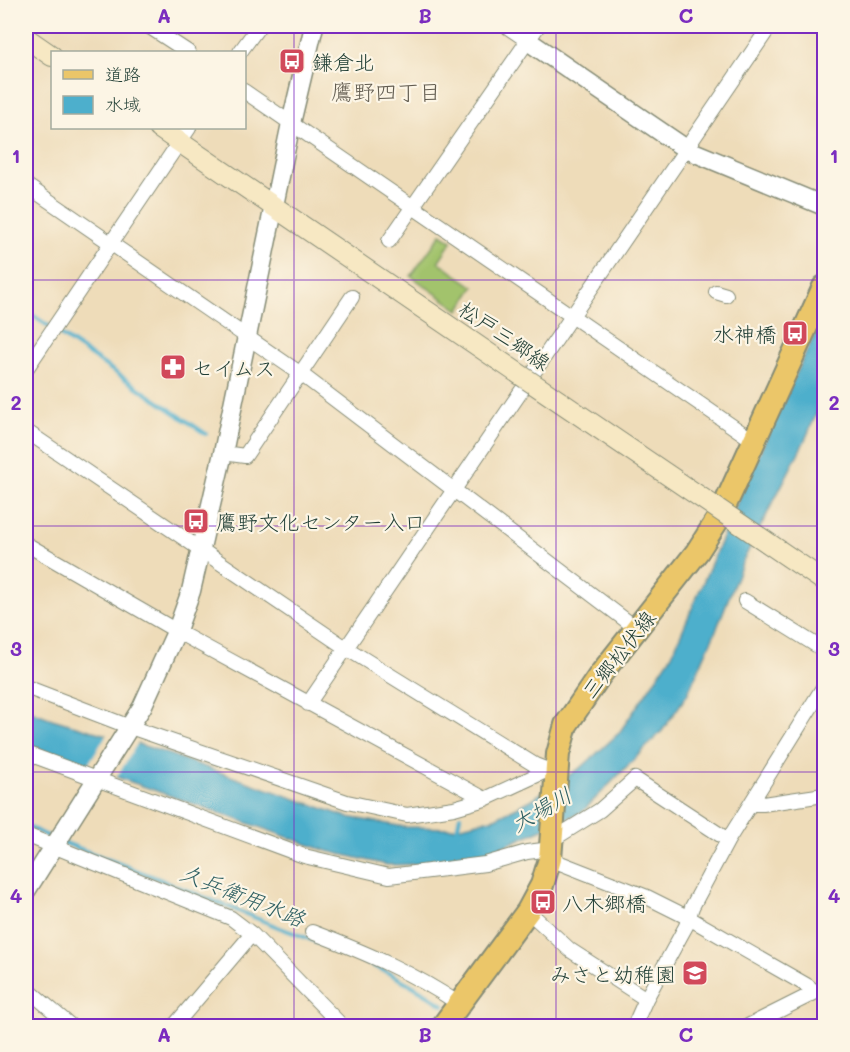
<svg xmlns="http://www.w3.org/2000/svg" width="850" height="1052" font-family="Mali,'Klee One',sans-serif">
<rect width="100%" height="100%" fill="#fcf5e5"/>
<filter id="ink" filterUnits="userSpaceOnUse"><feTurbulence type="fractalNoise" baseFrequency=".0167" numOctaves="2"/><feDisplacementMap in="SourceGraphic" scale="12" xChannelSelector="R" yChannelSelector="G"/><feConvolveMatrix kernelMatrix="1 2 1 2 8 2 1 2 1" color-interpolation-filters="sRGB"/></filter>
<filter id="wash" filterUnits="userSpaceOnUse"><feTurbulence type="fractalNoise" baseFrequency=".008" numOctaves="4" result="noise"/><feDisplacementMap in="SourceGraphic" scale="24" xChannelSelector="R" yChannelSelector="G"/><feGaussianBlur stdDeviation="1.35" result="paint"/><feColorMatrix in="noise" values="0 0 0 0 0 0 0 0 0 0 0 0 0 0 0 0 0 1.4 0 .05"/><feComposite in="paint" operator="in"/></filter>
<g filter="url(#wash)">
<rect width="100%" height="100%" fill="#eedcb9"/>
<path fill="#a2c36c" stroke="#608050" stroke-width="1.5" d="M441 234 452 241 438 262 474 287 459 310 411 276Z"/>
<path fill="#4dafcc" stroke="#367680" stroke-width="1.5" d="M824 314V396L805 440 743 561 717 628 687 695 662 731 582 812 481 856 423 864 387 865 327 851 26 745V709L52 719 151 748 347 817 405 827 453 828 495 818 531 800 582 767 619 733 672 655 746 482Z"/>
<path fill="#eedcb9" d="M108 732 139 741 115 780 85 769Z"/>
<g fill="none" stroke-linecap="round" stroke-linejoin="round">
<path stroke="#4dafcc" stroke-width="4" d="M26 311 50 327
M56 332 206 434
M26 826 52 838
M457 830 460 816
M62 842C135 869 207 898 278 927 335 949 393 970 443 1005
M461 1017 474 1026"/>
</g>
</g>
<g filter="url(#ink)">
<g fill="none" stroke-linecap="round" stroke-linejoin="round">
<g stroke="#868c76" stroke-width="16">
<path id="minor" d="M148 26 188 52
M506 26 528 41
M240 52 259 26
M244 91 754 441
M26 185 301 374 636 628
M389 241 538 26
M716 292 726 295
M26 369 189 128
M534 372 770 26
M26 431 346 648 535 765 548 770 556 771
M223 453 245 456 352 297
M26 544 187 637 485 799
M745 601 824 650
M26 687 130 727 347 802 407 815 454 808 485 799 548 770
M308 704 522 390
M26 753 304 856 389 876 485 864 527 852 551 849
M751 804H763L824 795
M26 835 231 918 252 934 342 1026
M552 840 600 810 635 779 728 840
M550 859 647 897 689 918 808 986 815 992
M528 911 570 950 646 999
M312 932C364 952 414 973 459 1004
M26 988 71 1026
M174 1026 252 934
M634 1026 646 999 686 926 692 907 728 840 824 686
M748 1026 824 988"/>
</g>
<g stroke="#868c76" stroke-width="21">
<path id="tertiary" d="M528 41 686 149 824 206
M26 891 142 707 177 630 191 591 223 453 291 123 314 26"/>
</g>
<g stroke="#868c76" stroke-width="22">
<path id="secondary" d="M26 38 52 56
M159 128 497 359"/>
</g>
<g stroke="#868c76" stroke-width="26">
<path id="primary" d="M443 1026 528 911 542 885 550 859 558 754 566 725 600 675 697 552 720 516 824 287"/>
</g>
<use href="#minor" stroke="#fff" stroke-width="14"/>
<use href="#tertiary" stroke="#fff" stroke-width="18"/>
<use href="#secondary" stroke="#f7e8c3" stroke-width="20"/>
<use href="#primary" stroke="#ebc669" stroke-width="22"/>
<g stroke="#868c76" stroke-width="22" stroke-linecap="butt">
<path id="secondary-bridge" d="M497 359 824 581"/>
</g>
<use href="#secondary-bridge" stroke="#f7e8c3" stroke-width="20"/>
</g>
</g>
<path fill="none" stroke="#7b2cbf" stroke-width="1.5" stroke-opacity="0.55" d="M294 26V1026M556 26V1026M26 280H824M26 526H824M26 772H824"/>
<defs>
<g id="bus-square" transform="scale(1.35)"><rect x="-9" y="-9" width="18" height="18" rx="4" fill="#d1495b" stroke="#fcf5e5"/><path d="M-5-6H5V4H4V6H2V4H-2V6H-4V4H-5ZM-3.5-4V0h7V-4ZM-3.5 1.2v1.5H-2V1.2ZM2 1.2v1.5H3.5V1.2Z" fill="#fff"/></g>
<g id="pharmacy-square" transform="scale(1.35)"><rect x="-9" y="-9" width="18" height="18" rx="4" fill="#d1495b" stroke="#fcf5e5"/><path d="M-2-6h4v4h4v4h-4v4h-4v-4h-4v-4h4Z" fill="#fff"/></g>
<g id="school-square" transform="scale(1.35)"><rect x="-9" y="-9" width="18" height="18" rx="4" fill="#d1495b" stroke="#fcf5e5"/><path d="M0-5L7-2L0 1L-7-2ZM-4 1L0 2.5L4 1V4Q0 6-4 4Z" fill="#fff"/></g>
</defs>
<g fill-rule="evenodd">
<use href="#bus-square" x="292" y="61"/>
<use href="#bus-square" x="795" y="333"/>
<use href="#pharmacy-square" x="173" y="367"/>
<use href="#bus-square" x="196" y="521"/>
<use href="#bus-square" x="543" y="902"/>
<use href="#school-square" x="695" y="973"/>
</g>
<g text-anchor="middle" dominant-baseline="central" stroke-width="4.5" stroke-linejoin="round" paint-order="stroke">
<g font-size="21" fill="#1f3d34" stroke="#fcf5e5" text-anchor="start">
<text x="312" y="61">鎌倉北</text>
<text x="776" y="333" text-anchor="end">水神橋</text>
<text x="192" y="367">セイムス</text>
<text x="216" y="521">鷹野文化センター入口</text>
<text x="562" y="902">八木郷橋</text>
<text x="676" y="973" text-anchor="end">みさと幼稚園</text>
</g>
<g font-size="21" fill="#1f3d34" stroke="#fcf5e5">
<text transform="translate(505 335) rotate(34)">松戸三郷線</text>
<text transform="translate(618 654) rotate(-52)">三郷松伏線</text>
</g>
<g font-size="22" fill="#625c50" stroke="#fcf5e5">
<text x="386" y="91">鷹野四丁目</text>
</g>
<g font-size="22" font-style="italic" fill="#2d5f62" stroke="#fcf5e5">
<text transform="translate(541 809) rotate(-30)">大場川</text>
<text transform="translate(243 895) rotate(22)">久兵衛用水路</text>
</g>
</g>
<rect width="850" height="1052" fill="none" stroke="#fcf5e5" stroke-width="66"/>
<rect x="51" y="51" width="195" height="78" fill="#fcf5e5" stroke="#a4ab9e" stroke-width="1.5"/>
<rect x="63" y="70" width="30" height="9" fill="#ebc669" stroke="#a4ab9e" stroke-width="1.5"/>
<text x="105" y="81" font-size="18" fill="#1f3d34">道路</text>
<rect x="63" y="96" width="30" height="18" fill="#4dafcc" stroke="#a4ab9e" stroke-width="1.5"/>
<text x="105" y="111" font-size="18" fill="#1f3d34">水域</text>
<rect x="33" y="33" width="784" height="986" fill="none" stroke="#7b2cbf" stroke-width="2"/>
<g font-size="20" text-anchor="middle" font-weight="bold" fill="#7b2cbf">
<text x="164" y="23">A</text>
<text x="425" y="23">B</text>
<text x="686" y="23">C</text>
<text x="16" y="163">1</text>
<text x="834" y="163">1</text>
<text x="16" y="410">2</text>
<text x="834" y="410">2</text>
<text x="16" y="656">3</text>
<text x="834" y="656">3</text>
<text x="16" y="903">4</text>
<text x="834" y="903">4</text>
<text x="164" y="1042">A</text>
<text x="425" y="1042">B</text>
<text x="686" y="1042">C</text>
</g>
</svg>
